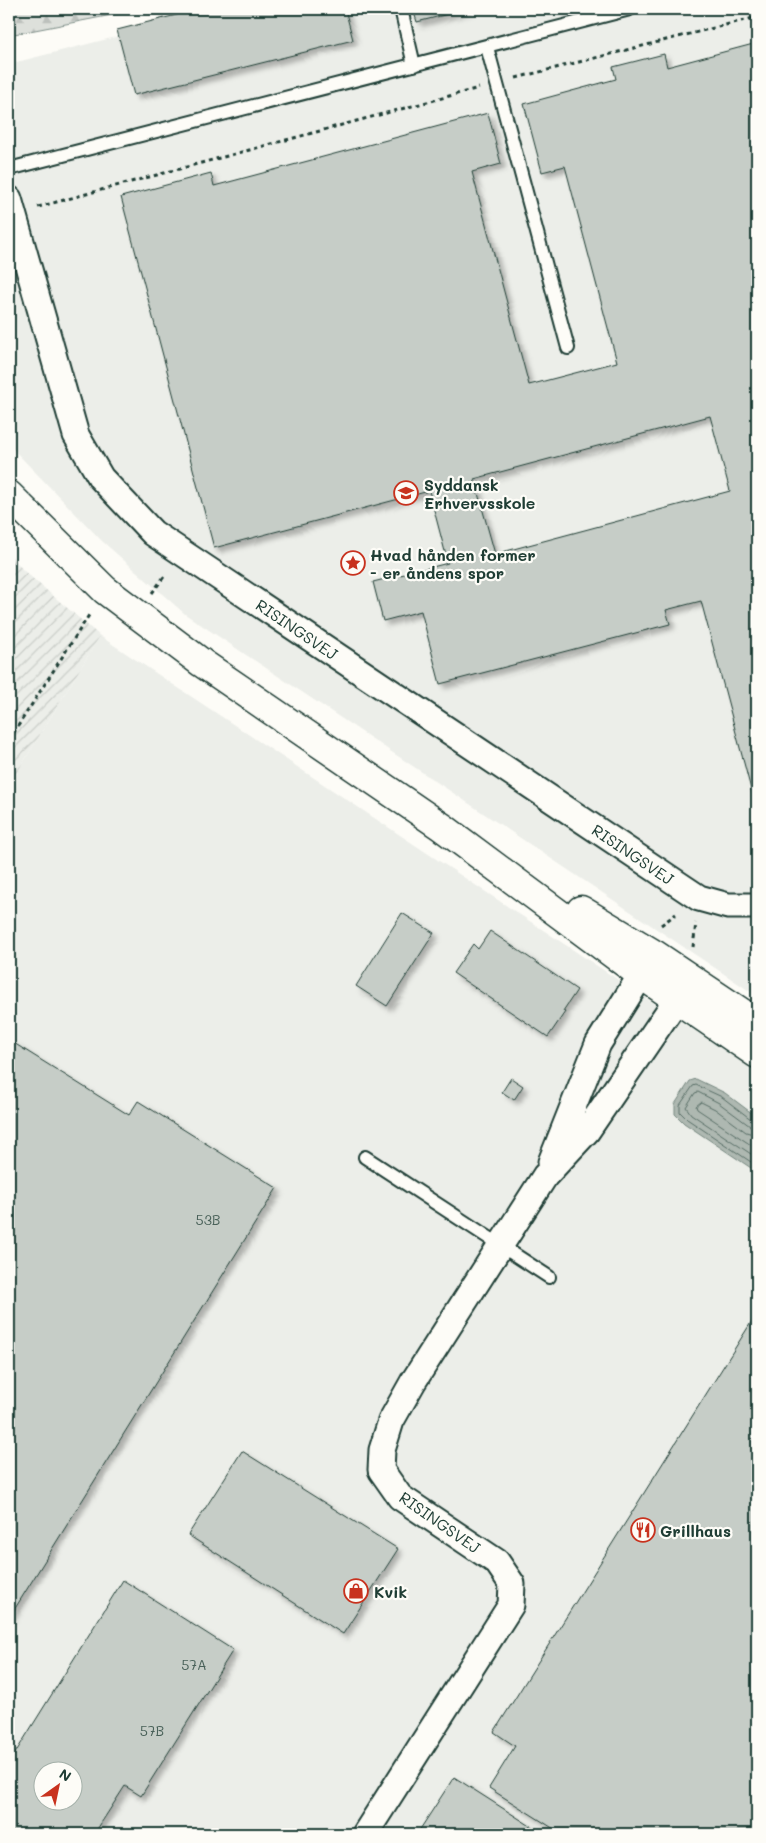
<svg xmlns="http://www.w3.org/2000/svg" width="766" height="1843" font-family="Mali,sans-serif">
<defs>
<pattern id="industrial-furrows" width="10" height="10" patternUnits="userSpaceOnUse" patternTransform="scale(1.25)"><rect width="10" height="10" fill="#eceee9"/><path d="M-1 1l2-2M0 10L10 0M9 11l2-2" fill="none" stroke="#cacdc8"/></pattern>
<pattern id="forest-firs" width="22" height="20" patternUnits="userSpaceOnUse" patternTransform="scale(1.25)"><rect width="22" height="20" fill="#dde0db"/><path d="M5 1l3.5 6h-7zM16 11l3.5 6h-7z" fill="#bdc1bd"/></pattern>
<filter id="shadow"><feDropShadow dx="4.5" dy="4.5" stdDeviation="2.5" flood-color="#0004"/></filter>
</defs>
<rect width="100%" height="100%" fill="#fdfcf7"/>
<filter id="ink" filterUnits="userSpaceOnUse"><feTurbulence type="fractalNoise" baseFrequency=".02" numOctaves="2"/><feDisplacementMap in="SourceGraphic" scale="10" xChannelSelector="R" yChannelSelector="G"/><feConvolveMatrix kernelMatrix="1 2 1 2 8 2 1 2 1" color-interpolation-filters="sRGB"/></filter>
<g filter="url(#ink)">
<path fill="#eceee9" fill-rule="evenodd" d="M226 9H757V996L185 614 102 541 9 445V64Z
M100 636 757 1072V1834H9V786ZM42 1770H72V1800H42Z"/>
<path fill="url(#industrial-furrows)" d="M9 553 23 570 100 636 9 786Z"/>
<path fill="url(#forest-firs)" stroke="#7e8e88" d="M9 9H143L9 35Z"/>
<path fill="#aeb8b1" stroke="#75877f" d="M696 1079 725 1093 757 1117V1172L684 1123 675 1114V1104L690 1081Z"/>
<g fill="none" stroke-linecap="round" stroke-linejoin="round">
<path stroke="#586e66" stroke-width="1" d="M757 1121 752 1120 722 1097 696 1085 693 1086 680 1105V1112L687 1119 757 1166
M757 1127 750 1126 719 1103 698 1092 695 1093 686 1107 691 1114 757 1158
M757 1135 746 1132 715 1109 701 1102 696 1106 697 1109 757 1149"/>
</g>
<path fill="#c6cdc7" stroke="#1f3d34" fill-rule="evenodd" filter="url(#shadow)" d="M200 9H345L353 40 134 95 117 30Z
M413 9H468L417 22Z
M757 43V812L701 601 666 610 670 624 440 684 421 611 383 621 373 582 448 563 429 491 214 548 121 197 211 173 214 186 488 113 501 164 472 172 529 385 617 362 565 166 542 172 524 104 616 79 613 67 664 54 667 67ZM710 416 730 491 495 554 474 479Z
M402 913 434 933 387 1006 356 986Z
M490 931 577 990 563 1011 565 1012 548 1037 453 973 473 944 478 949Z
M9 1040 129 1115 138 1101 277 1188 9 1618Z
M511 1078 523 1086 514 1100 502 1092Z
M757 1313V1834H562L489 1788 515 1746 494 1732Z
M242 1451 398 1549 343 1634 188 1535Z
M123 1580 233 1650 141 1796 125 1786 94 1834H9V1763ZM42 1770H72V1800H42Z
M454 1777 543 1834H417Z"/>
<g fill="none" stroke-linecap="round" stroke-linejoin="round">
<g stroke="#1f3d34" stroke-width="16">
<path id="service" d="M401 9 414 65
M487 47 568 348
M9 169 630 9
M365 1157 549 1277"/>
</g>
<g stroke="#1f3d34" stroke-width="29">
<path id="minor" d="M9 199 76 435 101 478 153 533 699 898 728 906H757
M551 1162 598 1044 651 959
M365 1834 511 1605 512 1584 497 1562 400 1497 381 1470 382 1450 391 1421 413 1382 545 1176 587 1131 688 983"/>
</g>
<g stroke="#1f3d34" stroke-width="31">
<path id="tertiary" d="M9 495 105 590 202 663 442 827 640 974 757 1054
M581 910 654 954 757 1023"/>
</g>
<path stroke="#1f3d34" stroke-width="3" stroke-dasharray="4 4" stroke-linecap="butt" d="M516 78 757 17
M38 207 479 88
M152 593 166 574
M9 740 91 612
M661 925 676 914
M693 947 696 923"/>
<use href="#service" stroke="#fdfcf7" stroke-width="12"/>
<use href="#minor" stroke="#fdfcf7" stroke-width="25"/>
<use href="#tertiary" stroke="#fdfcf7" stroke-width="28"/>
</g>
</g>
<defs>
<g id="university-ring" transform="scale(1.25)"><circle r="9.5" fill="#fdfcf7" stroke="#c8321e" stroke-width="1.5"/><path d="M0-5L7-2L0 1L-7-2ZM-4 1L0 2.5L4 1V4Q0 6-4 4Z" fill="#c8321e"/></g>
<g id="sight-ring" transform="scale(1.25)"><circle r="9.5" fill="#fdfcf7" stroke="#c8321e" stroke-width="1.5"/><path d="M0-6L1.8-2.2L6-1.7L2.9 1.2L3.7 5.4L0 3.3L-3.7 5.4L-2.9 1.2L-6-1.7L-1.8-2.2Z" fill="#c8321e"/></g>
<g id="restaurant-ring" transform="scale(1.25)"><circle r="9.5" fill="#fdfcf7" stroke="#c8321e" stroke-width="1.5"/><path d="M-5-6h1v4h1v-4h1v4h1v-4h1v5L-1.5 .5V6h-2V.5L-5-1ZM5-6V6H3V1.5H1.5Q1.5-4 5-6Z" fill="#c8321e"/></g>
<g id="shop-ring" transform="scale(1.25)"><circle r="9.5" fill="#fdfcf7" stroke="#c8321e" stroke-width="1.5"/><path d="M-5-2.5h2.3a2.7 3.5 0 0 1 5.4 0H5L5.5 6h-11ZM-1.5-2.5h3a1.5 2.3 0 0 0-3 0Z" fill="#c8321e"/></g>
</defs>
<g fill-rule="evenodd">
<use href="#university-ring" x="406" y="493"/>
<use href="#sight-ring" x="353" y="563"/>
<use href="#restaurant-ring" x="643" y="1530"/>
<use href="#shop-ring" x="356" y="1591"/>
</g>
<g text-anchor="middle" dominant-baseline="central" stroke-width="4.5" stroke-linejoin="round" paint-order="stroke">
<g font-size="14" fill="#496159">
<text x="208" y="1219">53B</text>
<text x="194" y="1664">57A</text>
<text x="152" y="1730">57B</text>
</g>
<g font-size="16" font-weight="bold" fill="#1f3d34" stroke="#fdfcf7" text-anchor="start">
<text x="424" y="484">Syddansk<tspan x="424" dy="18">Erhvervsskole</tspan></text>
<text x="370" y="554">Hvad hånden former<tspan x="370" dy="18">- er åndens spor</tspan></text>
<text x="660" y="1530">Grillhaus</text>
<text x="374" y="1591">Kvik</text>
</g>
<g font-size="16" fill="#1f3d34" stroke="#fdfcf7">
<text transform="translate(297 629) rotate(34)">RISINGSVEJ</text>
<text transform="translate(633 854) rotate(34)">RISINGSVEJ</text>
<text transform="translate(440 1522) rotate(35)">RISINGSVEJ</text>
</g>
</g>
<rect width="766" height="1843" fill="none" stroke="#fdfcf7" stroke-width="30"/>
<rect x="15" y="15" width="736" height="1813" fill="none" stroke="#1f3d34" stroke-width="2" filter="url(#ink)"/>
<g transform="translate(58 1786) rotate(33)"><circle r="24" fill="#fdfcf7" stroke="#a4b0a9"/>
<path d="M0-4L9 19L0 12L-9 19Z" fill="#c8321e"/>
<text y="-8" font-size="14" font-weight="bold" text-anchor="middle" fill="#1f3d34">N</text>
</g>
</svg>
